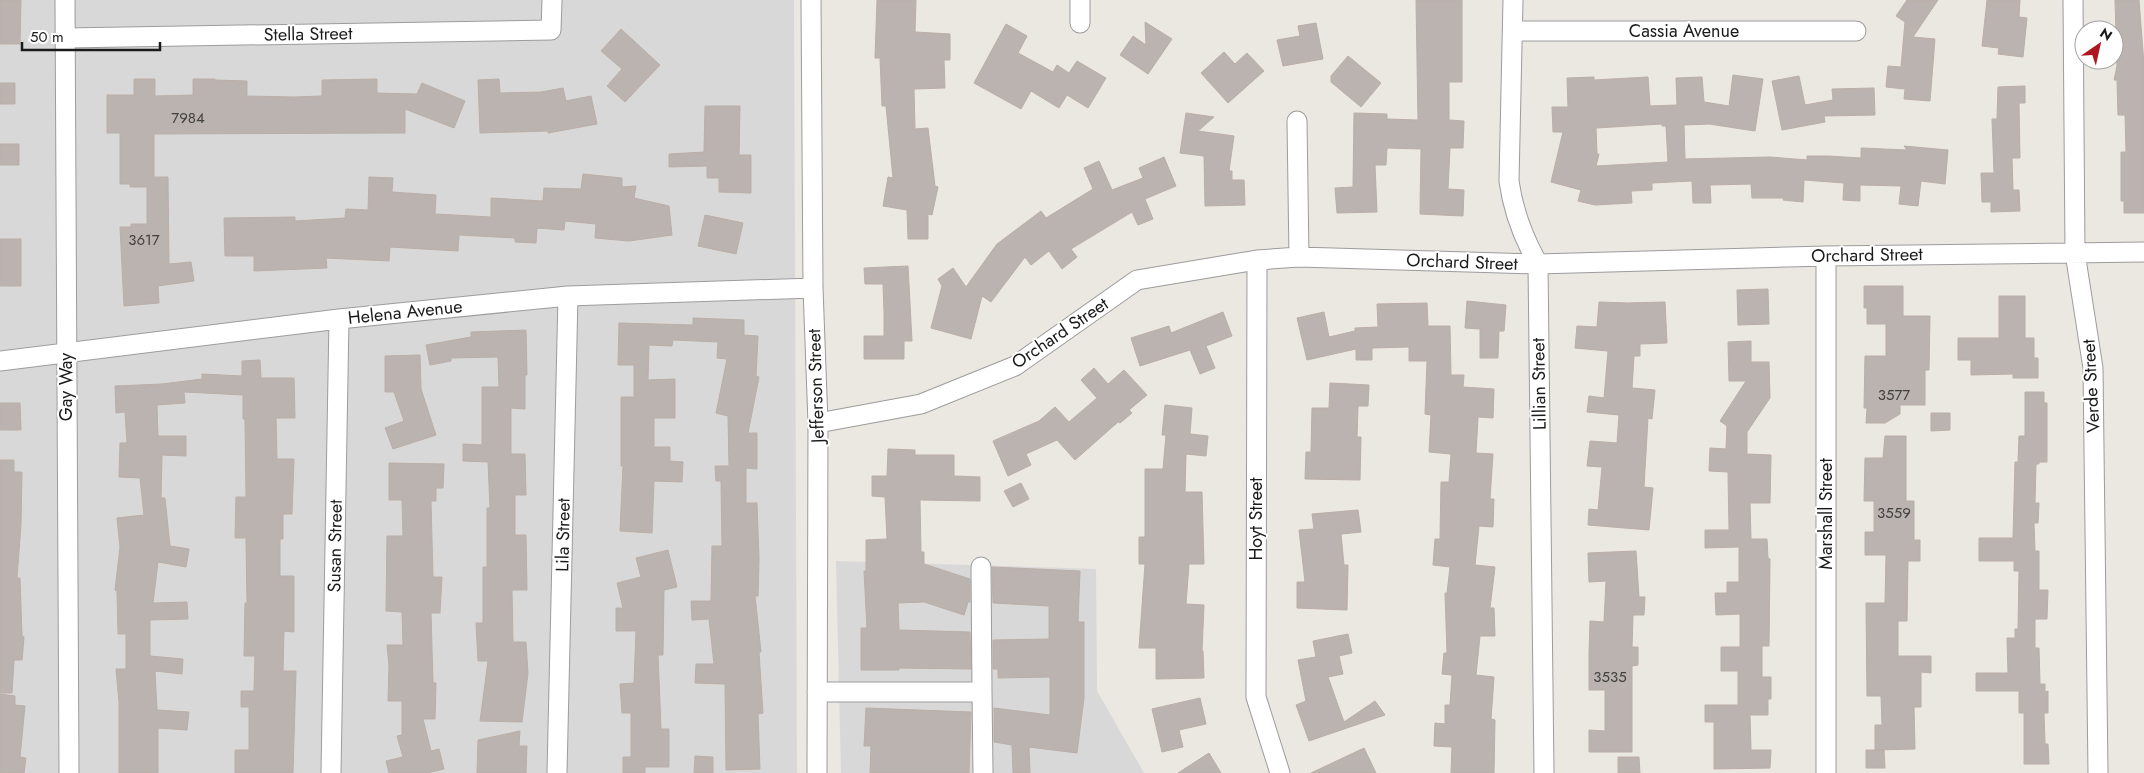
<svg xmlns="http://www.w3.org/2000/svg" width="2144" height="773" font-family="Jost,sans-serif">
<rect width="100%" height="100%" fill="#ebe7e1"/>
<path fill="#d9d8d8" d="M0 0H794L797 773H0Z
M836 561 1096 569 1097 691 1144 773H841Z"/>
<path fill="#bbb3af" stroke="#bbaea6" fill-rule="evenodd" d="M0 0H21L20 44H0Z
M877 0H916L915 32 950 34V60H944L945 88 914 89 915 129 928 128 935 186 938 187 932 215 928 214V239H908L907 210 883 206 888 177 893 178 886 106H882L880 58H875Z
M1416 0H1462V82H1449V120L1464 121 1463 148H1450L1448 189 1464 190 1463 216 1420 214 1421 149 1387 148 1386 165H1375L1377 212 1337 213 1335 188 1353 187 1354 113 1387 114V119L1418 120Z
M1907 0H1938L1913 37 1935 39 1930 101 1904 99 1905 89 1886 87 1888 66 1901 67 1905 22 1896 16Z
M1987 0H2020L2019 17 2027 18 2023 57 1998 54 1999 48 1982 46Z
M2115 0H2139L2144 64V213H2124V201H2121V152H2126L2125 115H2118L2117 80H2114L2117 66Z
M1145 22 1172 39 1148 74 1120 55 1133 36 1146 45Z
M1316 23 1323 59 1283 66 1277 40 1300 36 1298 26Z
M1006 24 1027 36 1018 53 1053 72 1057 65 1069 73 1077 61 1106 78 1088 108 1067 95 1059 108 1031 91 1021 109 974 83Z
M621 29 660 65 625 102 607 86 622 69 601 51Z
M1224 52 1235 64 1247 53 1264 71 1228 103 1201 73Z
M1348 56 1381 83 1361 107 1331 82V76Z
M1733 75 1763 79 1755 131 1709 124 1684 125 1685 159 1770 157 1807 160V156H1828L1861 158V148L1907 150 1904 146 1948 150 1945 184 1921 181 1918 206 1899 204 1901 186 1860 185V201L1843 200 1844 183 1804 180 1803 202 1783 200 1784 198H1752L1751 184 1710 185 1711 203H1693L1692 181 1652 183V190L1631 191 1632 203 1595 205 1578 201 1581 190 1551 182 1563 132H1553L1552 107H1568L1567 78 1594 77V80L1648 77 1650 106 1677 105 1676 78 1702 77 1704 102 1729 106ZM1662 124V126H1666L1668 162 1596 166 1599 154H1597L1596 128Z
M1799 76 1805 105 1833 100 1832 89 1874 88 1875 115 1824 116 1825 122 1782 130 1772 81Z
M134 79H155V96L193 95V79H215V80L247 81V96L294 97 322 96V80L377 79V93L417 94 422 83 465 101 454 128 405 109V133L154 134V177H168L169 264 191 262 194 281 158 286 159 303 124 306 120 227H131V224H147V187H130V184H120V133H107V95H134Z
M499 79 500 93 541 92 563 88 566 101 591 96 597 124 548 133V131L480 133 478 80Z
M0 83H15V104H0Z
M2025 86V103H2019L2020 158H2012L2013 190H2019L2020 211 1991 212V202H1982L1981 173H1994L1992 119H1997L1998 87Z
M705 106H740L739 155H751V193L719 192V178H707V166L669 167V154L704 152Z
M1186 113 1214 117 1198 131 1234 136 1229 171H1232V180H1244L1245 205 1205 206 1204 156 1180 153Z
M0 144H19V165H0Z
M1164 157 1176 186 1145 199 1153 219 1138 225 1132 212 1071 249 1077 257 1062 269 1049 251 1031 265 1025 257 991 302 982 296 971 339 931 328 942 286 938 279 953 268 966 287 997 244 1041 211 1046 218 1093 189 1084 168 1099 161 1112 190 1143 178 1139 168Z
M583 174 622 178V187L636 186 634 198 669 206 672 235 629 241 595 238 596 224 565 221 564 230 537 228 536 243 515 242V238L459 235 458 251 390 247 389 261 326 258 327 268 254 271V256H225L224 218 295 217V221L345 218 346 209 368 210 369 177 393 178 392 192 436 195 435 214 491 217V198L543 201 544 188 581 189Z
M705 215 743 223 736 254 698 246Z
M0 239H21V286H0Z
M908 266 912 341H904V359H864V336H884V311L883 284H865L864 268Z
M1864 286H1903V316H1930L1929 370H1925V405H1900V414L1885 423H1866L1867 408H1864L1865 356H1886V324H1867V308H1864Z
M1768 289 1769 324 1738 325 1737 290Z
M1999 296H2025V338H2034V358H2038V378H2013V374L1971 375V360H1958V338H1999Z
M1467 301 1506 305 1504 331H1499L1498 358H1480V329L1465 328Z
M1599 302 1627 303 1665 302 1667 343 1640 344V356H1634L1632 388 1655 390 1652 419 1648 418 1644 487 1653 488 1649 530 1588 525 1589 509 1598 510 1602 467 1587 466 1590 441 1617 443 1619 415 1587 412 1589 396 1604 398 1608 351 1575 348 1577 326 1597 327Z
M1427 303 1428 326H1450L1451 375H1464L1463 387 1494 389 1493 418 1478 417 1476 453 1493 454 1490 499H1494L1493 527 1479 526 1475 565 1495 567 1490 608H1494L1495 636H1480L1476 675 1494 677 1491 719 1495 720 1494 773H1451L1452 747 1434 746 1435 723 1445 724V705H1450L1452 675 1442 674 1444 653H1447L1445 593H1447L1450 567 1433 565 1435 539H1440L1441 482H1449L1451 454 1429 452 1431 415 1425 414 1427 361H1409V347L1372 348V360H1356V349L1307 360 1297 318 1324 312 1329 337 1355 331V328L1378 327 1377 304Z
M1223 312 1232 336 1206 346 1215 368 1200 374 1190 350 1140 366 1131 338 1169 326 1171 333Z
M693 318 744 320V335L758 336 756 376 759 377 748 433H757V469L746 468V503H757L759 559 758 596H755L761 652H759L763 713 758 714 760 769 726 770 725 684 695 683 696 664H714L709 619 692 620 691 601H711L712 546H722L721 481H716L715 466H729L728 416 716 413 727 359 717 358 718 342 673 340 672 346 649 345 648 380 675 379V418H654V447H670V461L683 462 682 482 654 481 652 533 620 531 623 466H621V397H634V365H618L619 323 693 325Z
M526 330 527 375H525V409L511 408V454H525L526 495H515V535H526L527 590H512L513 642H526L528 673 522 722 480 721 488 661H478L476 623H483V567H487V508H490L488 462 463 461V444L482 445V387H499L498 357 451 358V361L430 365 426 345 471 337V332Z
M1751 341V362H1769L1770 398 1747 432V454L1771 455 1770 503H1750L1751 539H1767L1768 558 1770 559 1769 646H1762V677H1771V699H1768V715H1750L1751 750H1771L1770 768 1714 769V722H1705V705H1738V671H1721V647H1740V614L1716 615 1715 593H1727V582H1739V547L1705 548V530H1729L1728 472 1709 471 1710 448 1726 449 1727 426 1720 421 1746 381H1729L1728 342Z
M420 355 421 389 436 435 393 449 385 428 404 421 394 392H385V356Z
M260 360 261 378H294L295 418H276L277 459H294L292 514H283V539H280V576H294V632L284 631 283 671H296L293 773H235V750H249V707H241V691H254L255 656H244L245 603H247L246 538H235L236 497H246L245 419H243V395L184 392 185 403 157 405 158 436H186V456L162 455 161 498H165L170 546 189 549 186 567 158 562 153 603 187 602 188 619 150 620V656L183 659 182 674 155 671 157 710 189 712 187 730 158 728V773H119V702L116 669H126V634H118L117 591 115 590 120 547 117 518 144 515 140 478 119 477 120 443H127L125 412 116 413 115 386 162 384 202 379V374L242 376V361Z
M1094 368 1108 384 1124 370 1147 395 1129 410 1132 413 1120 423 1118 422 1075 460 1057 440 1026 454 1031 465 1008 476 993 441 1039 421 1055 407 1069 422 1097 398 1081 380Z
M1330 383 1369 385 1368 406H1358L1357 437H1361L1360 480 1305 479 1306 452H1311L1312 408H1329Z
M2025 392H2044V403H2047V462H2039V464H2036L2035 503H2039L2038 523H2034L2035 551H2039V590H2048L2047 619H2035V648H2039L2040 684H2045V692L2048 691V713H2044L2045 744H2048L2049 764H2024V713H2019V691H1976V673H2008L2007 638H2015V629H2018L2019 571H2014V561H1979V538H2013L2015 462H2018L2019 436H2025Z
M0 403H20L21 430H0Z
M1165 405 1192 408 1190 434 1208 436 1206 456 1186 454 1185 492H1202L1204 564H1189L1186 604 1204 605 1202 651H1203L1204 678 1156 679V648H1139L1145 564H1139V537H1145V469H1163L1166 435H1162Z
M1931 413H1950V430L1931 431Z
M1885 436H1906V501H1914V540H1920V561H1908L1907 621H1898V656H1931V673L1921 672V707H1914L1915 749 1875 750V725H1882L1881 696H1867L1866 603H1885L1886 555H1865V532H1874V501H1864L1865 458H1883Z
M888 449 915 450V455H954V476L980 477V501L920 500 921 552H924V564L970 579V602H968L964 615 924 602 898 603 899 630 970 632 971 669 899 668V670H861V628H867L864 571H866V540L887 539 885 497 872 496V476H887Z
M0 460H14V472H22L21 524 17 578H20L22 636 24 637 22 660H14L12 693H0Z
M389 463 444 464 443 488H436V501H431L433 577H442L440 613H431L433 683H436L435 719H423L431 751 439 749 444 769 427 773H389L386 761 403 757 397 736 402 735V701H388L389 666 387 645H403L402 612 386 611 387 536H403L402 500H389Z
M1021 483 1029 499 1013 507 1004 491Z
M1358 510 1361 532 1341 534 1344 565H1348L1347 610 1297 608V582H1305L1299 530 1314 529 1312 514Z
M668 550 677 587 664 590 663 655H658L661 729H669V767H645V773H623V757H631V713H622L620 684 634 683 636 631H616V608H623L617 583 641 577 636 558Z
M1636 551 1639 597H1645L1644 615H1633L1632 647H1638V665L1632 666V752H1589V730L1605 731V690H1589V654L1590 621 1604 622 1606 581 1589 582 1588 553Z
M992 567 1080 571 1078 622H1084V698L1077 753 1029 747 1030 773H1013L1012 745 994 742V708L1050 715V677L998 678V669H993V640L1049 639V606L993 603Z
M1348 634 1352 653 1339 656 1343 674 1328 677 1344 722 1375 701 1385 715 1309 741 1296 705 1306 701 1298 660 1316 657 1313 641Z
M0 694 15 696V705L25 706 20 757 26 758 24 773H0Z
M1200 698 1206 724 1179 730 1183 747 1162 752 1152 709Z
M866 708 971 712 969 773H870L871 746H864Z
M520 731 519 746H527L526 773H477L478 740Z
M1364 748 1376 773H1311Z
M1866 750H1884L1885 768H1866Z
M1209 753 1221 773H1178Z
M695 756 713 757V773H694Z
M1618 757H1639L1640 773H1618Z"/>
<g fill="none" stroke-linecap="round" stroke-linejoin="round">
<g stroke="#9c9c9c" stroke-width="21">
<path id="minor" d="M65 0 69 773
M811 0 813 288 818 423 817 773
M1513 0 1509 181C1513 211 1523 237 1538 264L1544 773
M2073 0 2075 253 2093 368 2098 773
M1080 23V0
M1513 31H1856
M66 38 551 30 552 0
M1297 121 1299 257
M1257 260 1256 697 1280 773
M0 361 339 319 568 296 813 288
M818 423 921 404 1015 366 1137 280 1257 260 1299 257 1538 264 1826 256 2144 252
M981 567 982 692
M817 692H982L983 773
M331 773 339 319
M557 773 568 296
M1826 773V256"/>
</g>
<use href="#minor" stroke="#fff" stroke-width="19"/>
</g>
<g text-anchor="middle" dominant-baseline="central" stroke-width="4" stroke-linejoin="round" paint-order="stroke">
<g font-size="15" fill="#434140">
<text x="188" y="118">7984</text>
<text x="144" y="240">3617</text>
<text x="1894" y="395">3577</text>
<text x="1894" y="513">3559</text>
<text x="1610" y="677">3535</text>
</g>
<g font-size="18" fill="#1b1b1b" stroke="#fff">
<text x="1684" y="31">Cassia Avenue</text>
<text transform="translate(308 34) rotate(-1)">Stella Street</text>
<text transform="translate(1867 255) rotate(-1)">Orchard Street</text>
<text transform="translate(1462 262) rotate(2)">Orchard Street</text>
<text transform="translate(405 312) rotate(-6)">Helena Avenue</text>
<text transform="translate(1060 333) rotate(-34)">Orchard Street</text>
<text transform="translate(1539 384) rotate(-91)">Lillian Street</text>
<text transform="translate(816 386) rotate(-92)">Jefferson Street</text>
<text transform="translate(2091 386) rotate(-93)">Verde Street</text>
<text transform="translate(66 387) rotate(-90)">Gay Way</text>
<text transform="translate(1826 514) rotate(-90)">Marshall Street</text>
<text transform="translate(1256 519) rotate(-90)">Hoyt Street</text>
<text transform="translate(563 535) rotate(-89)">Lila Street</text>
<text transform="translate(335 546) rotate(-89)">Susan Street</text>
</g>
</g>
<g transform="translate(2099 45) rotate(34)"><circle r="24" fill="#ffffff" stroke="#a4a4a4"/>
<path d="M0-4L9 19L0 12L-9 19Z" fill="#ae1722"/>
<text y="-8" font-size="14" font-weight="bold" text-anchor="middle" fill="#1b1b1b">N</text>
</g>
<path d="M22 42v8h138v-8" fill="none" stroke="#1b1b1b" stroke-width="2.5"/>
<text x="30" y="42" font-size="15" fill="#1b1b1b" stroke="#ffffff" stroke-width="4" paint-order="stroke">50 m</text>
</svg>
